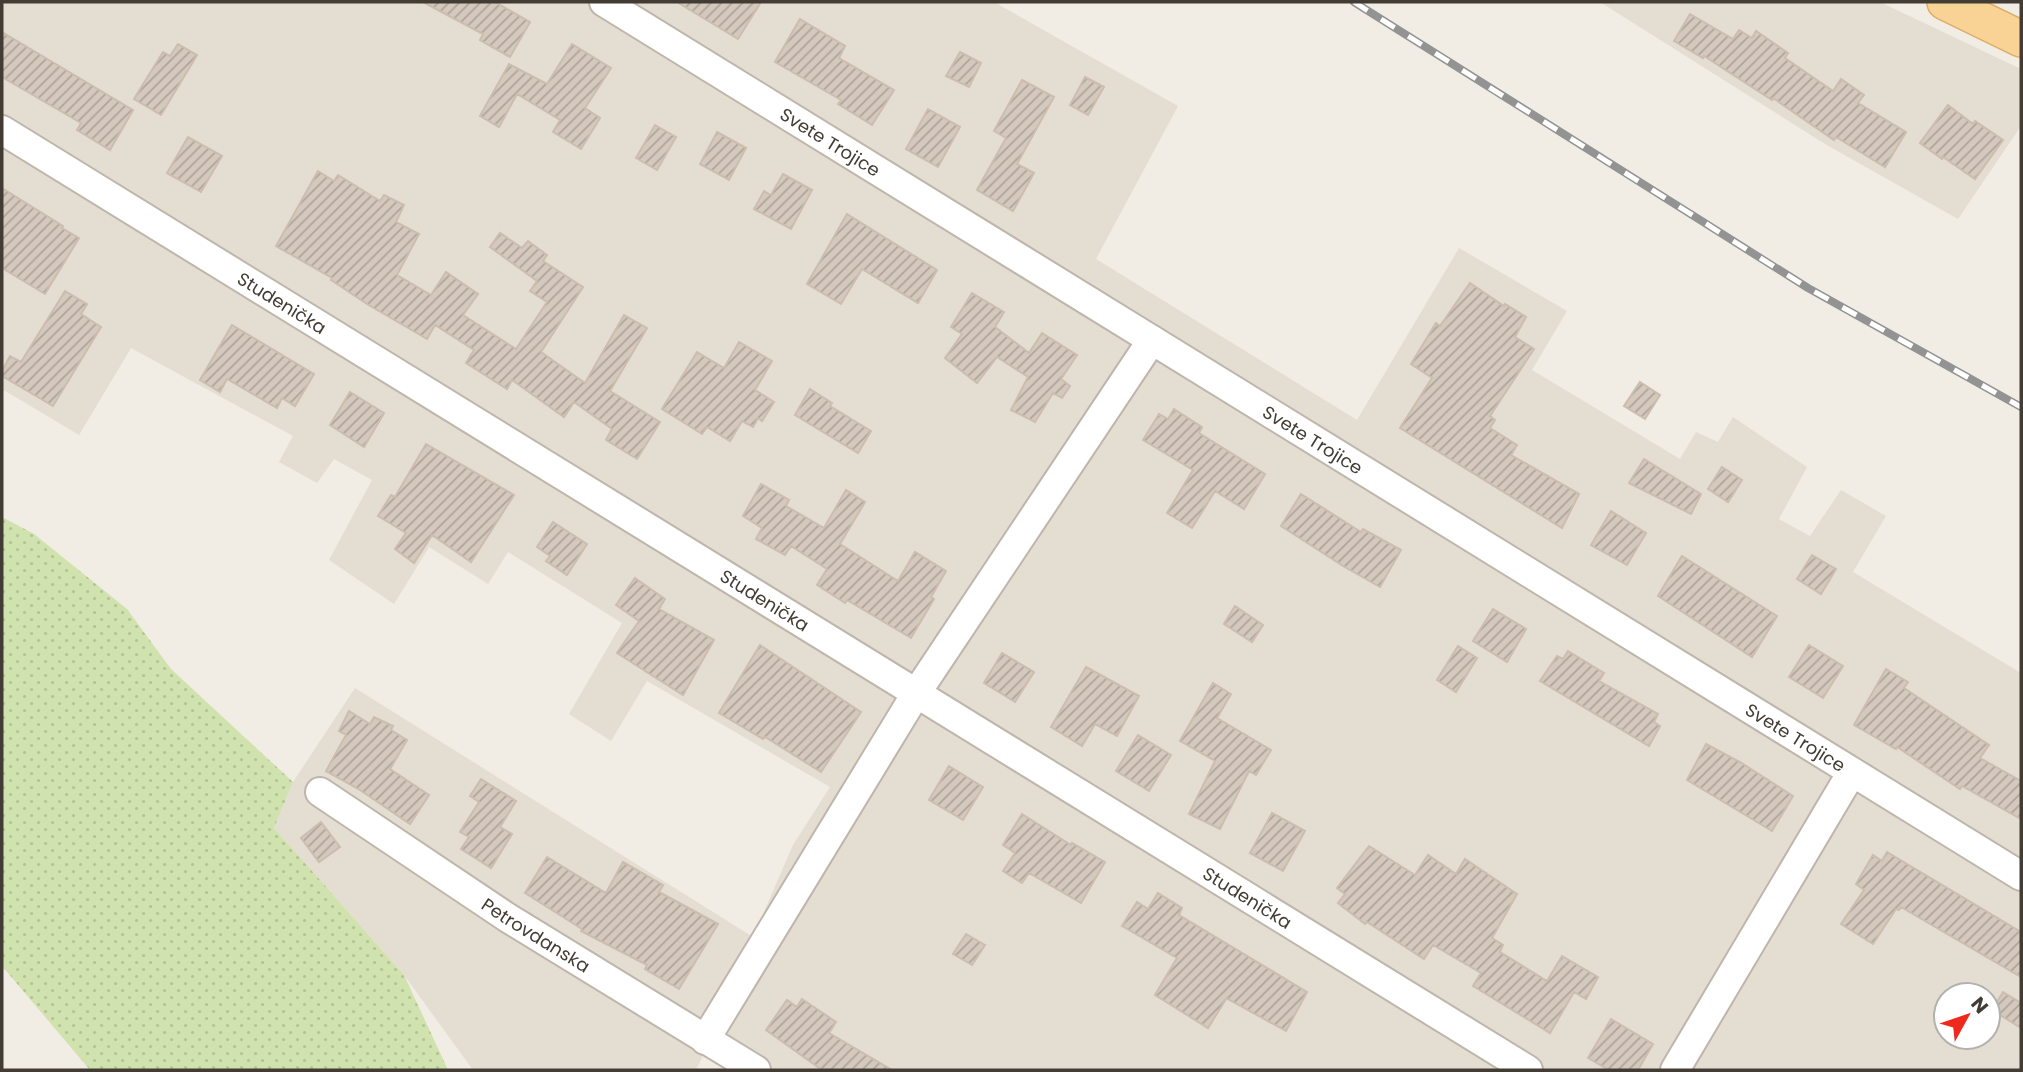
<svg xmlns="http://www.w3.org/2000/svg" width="2023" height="1072" font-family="Poppins,sans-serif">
<defs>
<pattern id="grass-dots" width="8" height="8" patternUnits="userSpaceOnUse" patternTransform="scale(1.75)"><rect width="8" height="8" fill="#d0e3ae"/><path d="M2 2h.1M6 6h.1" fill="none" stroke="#b4c496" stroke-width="1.8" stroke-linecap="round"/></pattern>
<pattern id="building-hatch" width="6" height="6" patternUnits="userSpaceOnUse" patternTransform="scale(1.75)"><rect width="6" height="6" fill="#d5c9bd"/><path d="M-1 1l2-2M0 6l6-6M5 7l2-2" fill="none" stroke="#aea49a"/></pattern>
</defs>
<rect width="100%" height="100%" fill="#f1ece4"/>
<path fill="#e4ddd2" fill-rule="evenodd" d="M2 2H994L1178 106 1096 259 1357 420 1459 248 1567 311 1532 370 1680 459 1696 432 1718 442 1733 417 1807 467 1779 519 1810 536 1841 490 1886 516 1853 572 2021 673V1070H737L705 1051 696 1070H473L404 975 274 828 293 782 355 688 753 937 793 845 830 787 647 681 611 741 569 714 622 623 508 552 488 584 429 547 394 604 329 560 372 480 334 459 317 483 279 462 293 436 131 348 79 435 2 389ZM1946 995H1988V1037H1946Z
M1600 2H1880L2021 69V126L1958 219 1825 144Z"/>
<path fill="url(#grass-dots)" d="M2 517 34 534 127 609 171 669 293 782 274 828 404 975 448 1070H90L2 966Z"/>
<path fill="url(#building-hatch)" stroke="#ccbdae" stroke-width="2" d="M423 2H495L530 22 510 57 480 40 483 34Z
M677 2H761L738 39Z
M1690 14 1733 39 1739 30 1752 38 1756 31 1788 53 1785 58 1833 91 1841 79 1864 95 1858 103 1906 132 1885 167 1836 137 1834 140 1773 98 1772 100 1704 56 1703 58 1674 41Z
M800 19 845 46 839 58 894 90 872 125 838 104 841 100 775 62Z
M2 32 133 110 110 150 77 130 81 123 2 77Z
M178 44 197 55 161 115 134 99 163 52 170 56Z
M572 44 611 68 585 108 600 118 581 149 553 132 560 120 517 94 499 127 480 116 509 64 547 84Z
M960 52 981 63 969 87 946 76Z
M1085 77 1104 87 1088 115 1070 105Z
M1022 80 1054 97 1017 164 1034 173 1013 211 977 190 1006 138 994 131Z
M1948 105 1973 124 1975 121 2003 140 1975 179 1943 157 1942 159 1920 143Z
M928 109 960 127 938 167 906 149Z
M655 125 676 137 657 170 636 158Z
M717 132 746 148 729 180 700 164Z
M188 137 222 156 201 192 167 173Z
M318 171 334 181 338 175 380 201 384 195 404 205 396 222 419 234 397 275 431 295 446 272 478 294 463 315 516 349 547 302 530 291 537 281 490 247 500 233 522 248 528 241 547 255 543 261 583 287 541 352 585 383 624 315 647 328 610 391 660 422 637 459 606 440 612 429 574 402 564 417 512 380 507 389 466 363 474 350 435 325 427 339 367 304 331 280 332 278 276 246Z
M783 174 812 190 791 229 754 209 764 191 771 195Z
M2 188 63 226 62 228 79 238 45 294 2 268Z
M847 214 937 270 918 303 862 269 841 304 807 284Z
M1470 283 1504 306 1505 304 1526 317 1515 337 1534 349 1490 416 1495 420 1490 428 1517 445 1511 455 1579 494 1562 528 1400 428 1432 378 1411 364 1436 323 1440 326Z
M65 291 87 304 81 314 101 327 53 406 2 376V371L10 356 21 362Z
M972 293 1004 312 995 327 1029 353 1042 333 1077 355 1061 379 1070 386 1062 398 1053 393 1035 422 1011 410 1028 377 997 357 977 383 945 358 962 334 951 327Z
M232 325 314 374 295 406 282 398 277 408 227 379 220 392 200 380Z
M739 342 772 361 755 390 774 402 762 421 758 418 753 427 742 421 730 441 707 427 702 434 662 409 697 352 724 368Z
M1640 382 1660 395 1645 419 1624 406Z
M810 389 832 403 830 406 871 431 858 453 795 415Z
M350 392 384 413 364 447 330 425Z
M1174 409 1202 427 1199 433 1265 474 1244 509 1215 491 1192 528 1167 513 1193 470 1143 440 1159 414 1168 419Z
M426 444 514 495 471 562 432 535 414 563 395 549 406 533 378 516 391 495 395 497Z
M1644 459 1701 494 1691 514 1629 483Z
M1722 467 1742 480 1728 502 1708 489Z
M761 484 789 500 786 506 824 528 846 490 865 502 840 544 898 581 915 552 946 571 931 597 934 599 911 638 847 600 845 603 817 585 827 569 791 546 785 555 756 539 762 528 743 516Z
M1301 494 1361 532 1363 529 1401 550 1380 587 1343 566 1281 526Z
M1611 511 1646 533 1627 565 1591 545Z
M553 522 587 544 567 575 546 561 550 556 537 547Z
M1812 555 1836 569 1821 594 1797 579Z
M1682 556 1777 616 1752 657 1658 596Z
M635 578 665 599 659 609 714 640 683 695 617 653 639 621 616 605Z
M1235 606 1263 625 1252 642 1224 624Z
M1493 609 1526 629 1507 662 1473 641Z
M760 645 861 712 821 772 765 737 763 739 719 713Z
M1809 645 1843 666 1823 698 1789 677Z
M1458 646 1477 658 1456 692 1437 680Z
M1568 651 1604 673 1599 681 1658 714 1654 722 1660 726 1649 746 1540 681 1557 656 1563 659Z
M1002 653 1034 672 1015 702 984 683Z
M1086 667 1139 696 1117 736 1095 724 1082 746 1051 727Z
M1886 669 1908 682 1904 688 1989 745 1980 758 2021 781V819L1962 786 1960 789 1897 747 1896 749 1854 725Z
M1213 683 1231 694 1217 718 1271 750 1256 775 1249 771 1220 829 1189 814 1215 761 1180 741Z
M349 711 370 724 374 717 393 726 391 730 407 740 390 769 429 795 410 824 360 790 326 771 346 735 339 731Z
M1138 735 1171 755 1149 791 1116 771Z
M1706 744 1740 762 1793 796 1772 831 1687 780Z
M949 766 983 787 963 820 929 800Z
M481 779 516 801 500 827 512 834 491 868 461 849 469 837 460 832 479 802 470 796Z
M1272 813 1305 831 1283 871 1250 853Z
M1022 814 1071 845 1072 843 1105 862 1081 903 1029 873 1022 883 1003 871 1015 853 1003 845Z
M321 822 340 847 319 862 301 838Z
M1369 846 1415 875 1428 855 1456 874 1465 859 1517 894 1492 938 1503 945 1500 952 1547 981 1562 956 1598 977 1586 999 1574 992 1550 1033 1473 986 1481 973 1433 945 1424 959 1367 922 1365 924 1338 903 1345 894 1337 888Z
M1887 852 2021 932V977L1901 907 1899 910 1896 909 1873 944 1841 924 1864 890 1856 884 1873 855 1882 861Z
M547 857 606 893 623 862 663 885 659 892 718 924 679 989 645 969 647 965 581 931 582 929 525 893Z
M1158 893 1182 908 1179 915 1307 992 1286 1031 1228 999H1226L1208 1028 1155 995 1177 958 1122 926 1137 902 1148 909Z
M966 934 985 945 972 965 953 954Z
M2003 992 2021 1003V1028L1992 1010Z
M802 999 836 1022 829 1033 892 1070H822L766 1030 787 1000 797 1007Z
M1611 1019 1653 1044 1638 1070H1609L1588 1058Z"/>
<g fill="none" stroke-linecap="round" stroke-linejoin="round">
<g stroke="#bfb5aa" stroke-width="32">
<g id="minor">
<path id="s1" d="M604 2 2021 876"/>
<path id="s2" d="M2 130 1528 1070"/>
<path id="s3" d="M320 792 508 918 756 1070"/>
<path d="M705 1040 917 692 1152 340"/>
<path d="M1675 1070 1852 772"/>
</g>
</g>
<g stroke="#dcae66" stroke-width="38">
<path id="major" d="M1945 2 2021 39"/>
</g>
<use href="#minor" stroke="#fff" stroke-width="28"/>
<use href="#major" stroke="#f8d395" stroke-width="35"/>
<g stroke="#939393" stroke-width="8">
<path id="rail" d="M1354 2 1808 288 2021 407"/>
</g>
<use href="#rail" stroke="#fff" stroke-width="5" stroke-dasharray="16" stroke-linecap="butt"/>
</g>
<g text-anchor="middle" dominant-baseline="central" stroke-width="6" stroke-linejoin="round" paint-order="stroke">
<g font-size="18" fill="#423c34" stroke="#fff">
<text stroke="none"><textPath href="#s1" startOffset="266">Svete Trojice</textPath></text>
<text stroke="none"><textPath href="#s2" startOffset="329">Studenička</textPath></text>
<text stroke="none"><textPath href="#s1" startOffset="833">Svete Trojice</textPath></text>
<text stroke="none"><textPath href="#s2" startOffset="896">Studenička</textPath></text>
<text stroke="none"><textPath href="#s1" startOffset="1400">Svete Trojice</textPath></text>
<text stroke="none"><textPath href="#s2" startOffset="1463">Studenička</textPath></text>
<text stroke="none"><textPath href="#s3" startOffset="259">Petrovdanska</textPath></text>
</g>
</g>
<rect width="2023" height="1072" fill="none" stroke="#423c34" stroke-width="7"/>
<g transform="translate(1967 1016) rotate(50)"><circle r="33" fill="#ffffff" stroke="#b3b1ae" stroke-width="2"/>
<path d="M0-5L12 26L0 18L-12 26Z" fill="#ee2a1e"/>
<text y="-10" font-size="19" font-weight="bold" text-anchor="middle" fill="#423c34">N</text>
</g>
</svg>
